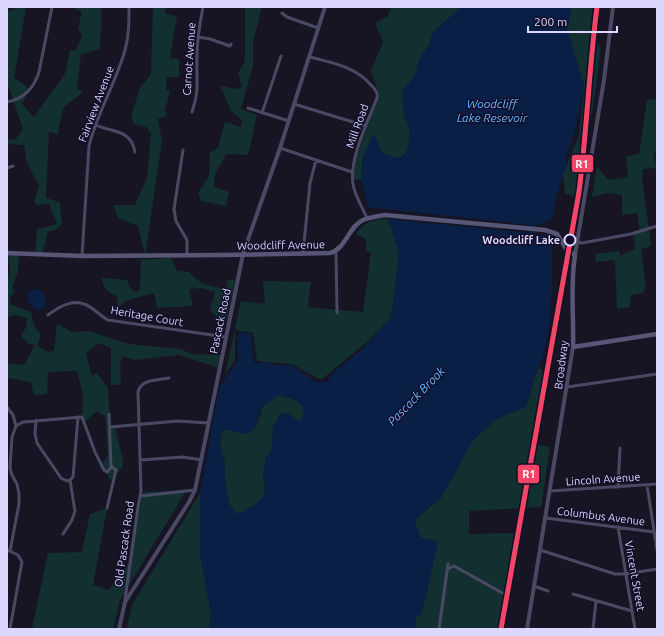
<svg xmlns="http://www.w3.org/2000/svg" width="664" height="636" font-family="Ubuntu,sans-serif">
<rect width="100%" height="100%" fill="#171523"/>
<path fill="#123030" d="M15 7H26L14 78 26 86 29 90 22 104 34 117 65 74 70 50H76L82 36 78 28 82 12 75 9 76 7H102L100 49 81 54 77 89 83 92 64 107 59 125 58 134 49 132 46 198 60 202 62 224 55 230 48 232 42 255 35 254 37 229 57 224 49 204 37 205 34 201 39 186 27 163 24 145 7 144V139L15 140 23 129 7 82V11L15 10Z
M153 7H166L165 14 177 16 170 58 179 59V77H167L166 90 170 91 165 111 167 115 158 119 162 141 145 255 138 226 118 218 113 205H135L147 178 151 133 146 127 134 124 131 116 140 88 151 74Z
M245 7H262L253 42V66L241 109 257 115 248 155 226 154 214 177V187L229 192 226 206 201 201 198 193 209 176 210 153 218 148 225 122 241 127 242 120 231 111 220 86 238 89 242 86 238 73 245 61Z
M392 7H462L432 33 429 45 419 60 415 76 402 92 404 114 410 130 409 141 406 153 400 158 389 156 381 152 376 137 363 157 361 179 353 180 356 157 379 94 371 71 383 42 375 23 387 17Z
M572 7H593L590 37 601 47 595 94 578 197 565 194 563 174 579 135 584 86 567 30Z
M657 99V152L653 153 657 168 643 169 642 177 651 246 641 249 646 286 643 293 631 295 630 307 617 309 615 260 596 262 595 254 619 251 620 256 635 249 633 233 640 232 637 213 622 215V195L608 193 592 197 597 166 608 180 628 177 626 156 639 154 647 100Z
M388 219 399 252 393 306 390 319 367 342 321 380 292 364 257 361 253 333 235 330V360L225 375 241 301 265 304 263 281 311 282 308 307 363 312 371 253 366 251V239L356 234C366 220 373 220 388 219Z
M8 253H19L18 271 12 288 15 290 10 299V304L31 312 34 325 41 335 37 346 49 352 54 350 57 324 72 332 88 331 129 344 180 349 192 354 222 355 220 368 179 355 135 360 122 356 120 365 121 385H111V348L99 343 86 353 92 376 97 373 108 388 110 426 115 428 123 460 122 468 110 480 102 464 108 455 105 416 97 411 85 422 82 417 83 396 77 371 48 372 47 394 34 395 31 382 7 378V363L24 365 35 345 29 344 21 336 26 327 27 318 13 315 7 317V284L10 270Z
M171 258 177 271 189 272C197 283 212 288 226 288L228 280H235L227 318 224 325 210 310 215 292 202 288 189 289 193 306 157 308 154 293 125 301 118 308 117 296C108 292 103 289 102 278L127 280 130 288 136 292 140 289 141 260Z
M538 367 544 371 533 433 537 445 550 447 541 507 469 511V534L515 533 499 629H416V615H421L438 542 421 538 414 520 440 499 473 440 498 418 526 407Z
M277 395C290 399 305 397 304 417L300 421 294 419 289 414H281C279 417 274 425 273 428 272 438 275 452 265 459 266 466 264 471 263 478 263 481 265 484 265 487 265 502 259 501 249 508 245 511 243 513 238 514 224 507 226 478 224 464L225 461C219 452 220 442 222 432L223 430 230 429 250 432 258 422 262 407Z
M186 491 120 600 113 629H32L48 553 82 552 90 514 107 508 93 585 109 590 130 561 143 492Z
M200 493V553L211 613 209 629H139L127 627 132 605Z"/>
<path fill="#091f46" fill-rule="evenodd" d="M462 7H572L567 30 584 86 575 131 566 155V165L556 197 554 213 551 219 536 226 535 234 549 236C556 256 551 351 538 367L526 407 498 418 473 440 440 499 414 520 421 538 438 542 421 616 416 615V629H209L211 613 200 554V495L219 388 235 365 238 359 237 335 241 332 252 335 253 361 255 363 268 362 280 366 286 365H291L318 383 328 381 332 374 361 350 390 319 393 306 399 252 388 219 530 233V225L368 207 361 179 363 157 371 138 373 136 376 137 381 152 389 156 400 158 406 153 409 141 410 130 404 114 402 92 415 76 419 60 429 45 432 33ZM277 395C279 396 281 396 283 396 295 397 310 408 301 421H298L286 412 283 413 273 426 272 450 269 456 265 459C266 465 264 468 263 474 262 478 264 480 265 484 267 494 261 502 252 506 247 509 244 513 238 514 224 507 226 478 224 464L225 461C219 452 220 442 222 432L223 430C232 429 241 435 248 433 259 429 257 417 261 409 264 403 273 401 277 395Z
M35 289 41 291 45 298V307L41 310 35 309 28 301C27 295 29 291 35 289Z"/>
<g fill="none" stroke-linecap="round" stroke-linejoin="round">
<path stroke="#4a4964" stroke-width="3" d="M282 13 287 17 318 28
M198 37 210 39 230 46 231 44
M310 57C332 63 355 66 371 85 375 89 378 92 377 98 368 121 349 159 353 184 355 196 362 207 367 218
M7 102C23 99 34 88 39 72L52 7
M294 104 366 126
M248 108 289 121
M192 112C200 90 196 78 197 56 197 40 200 23 203 7
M262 113 281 56
M96 125C113 133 131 129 135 152
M280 148 352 172
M183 150 174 209 176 221 187 240V255
M7 168 13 166
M577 242 582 243 631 234 657 226
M336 251 337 313
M303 253 310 183 316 160
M82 256 89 146C97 113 116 83 125 50 129 36 129 22 129 7
M48 315C60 306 75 297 90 307 96 311 101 316 108 320L226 337
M567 387 657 374
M7 407 13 415 16 426
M36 420 35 434 37 443 61 478 67 481 70 480 73 477 78 417
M110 427 178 421 208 423
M140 460 183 457 202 460
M647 485 657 550
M618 487 620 448
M550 491 657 484
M141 496 195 490
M107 508 116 470 111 466
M546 518 654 532
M618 527 635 629
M63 534 72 520 75 511 70 480
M7 550 18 555 22 562 10 629
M540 550 615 574H626L657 569
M10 551 19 504V494L17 484 12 475 10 468 12 437 16 426 23 422 82 417 95 452 104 470 107 472 111 468 109 414
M448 569 454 566 506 595
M534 586 548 591
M573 594 632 611
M125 600 138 507 141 491 138 392C141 379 158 380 169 378
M439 629 448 564
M593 629 596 601"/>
<path stroke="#4a4964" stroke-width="4" d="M575 255 604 80 613 7
M119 629 125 602 189 502 195 490 243 254 280 148 325 7
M527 629 573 347"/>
<path stroke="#585676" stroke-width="4.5" d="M7 253 82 256 224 255 330 253C346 249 348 227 363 220 370 217 378 216 385 215L545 230 557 234 567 250 575 255C570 286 574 316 573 347L657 334"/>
<g stroke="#130f29" stroke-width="8">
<path id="rail-1" d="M501 629 579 192C587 130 589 68 597 7"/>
</g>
<use href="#rail-1" stroke="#f34667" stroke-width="5"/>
</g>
<circle fill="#130f29" stroke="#dbd7ff" stroke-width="2" cx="570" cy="240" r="5.5"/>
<g text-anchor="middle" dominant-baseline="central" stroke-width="3" stroke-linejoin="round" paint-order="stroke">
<g font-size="11" fill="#dbd7ff" stroke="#130f29">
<text transform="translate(189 59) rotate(-86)">Carnot Avenue</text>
<text transform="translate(96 104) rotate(-69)">Fairview Avenue</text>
<text transform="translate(357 126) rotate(-70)">Mill Road</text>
<text transform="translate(281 245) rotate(-1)">Woodcliff Avenue</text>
<text transform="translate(147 316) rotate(10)">Heritage Court</text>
<text transform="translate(220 321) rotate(-78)">Pascack Road</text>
<text transform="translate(561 365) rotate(-83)">Broadway</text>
<text transform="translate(603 479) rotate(-4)">Lincoln Avenue</text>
<text transform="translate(601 516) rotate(7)">Columbus Avenue</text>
<text transform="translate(124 544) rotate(-82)">Old Pascack Road</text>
<text transform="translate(635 576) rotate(80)">Vincent Street</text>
</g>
<g font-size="11" font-weight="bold" fill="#dbd7ff" stroke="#130f29" text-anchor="end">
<text x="560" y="240">Woodcliff Lake</text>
</g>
<g font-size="12" font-style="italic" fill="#65b8ff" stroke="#130f29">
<text x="492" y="103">Woodcliff<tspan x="492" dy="14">Lake Resevoir</tspan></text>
<text transform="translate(416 396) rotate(-46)">Pascack Brook</text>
</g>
</g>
<g stroke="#130f29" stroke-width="1.5">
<rect x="571" y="154" width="23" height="19" rx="4" fill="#f34667"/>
<rect x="517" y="464" width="23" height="20" rx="4" fill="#f34667"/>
</g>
<g font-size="11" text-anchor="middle" font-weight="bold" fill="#fff">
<text x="582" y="168">R1</text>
<text x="529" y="478">R1</text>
</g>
<rect width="664" height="636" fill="none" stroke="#dbd7ff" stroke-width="16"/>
<path d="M528 26v6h89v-6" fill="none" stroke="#dbd7ff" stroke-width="2"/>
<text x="534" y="26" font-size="12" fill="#dbd7ff" stroke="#130f29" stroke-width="3" paint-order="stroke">200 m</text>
</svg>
